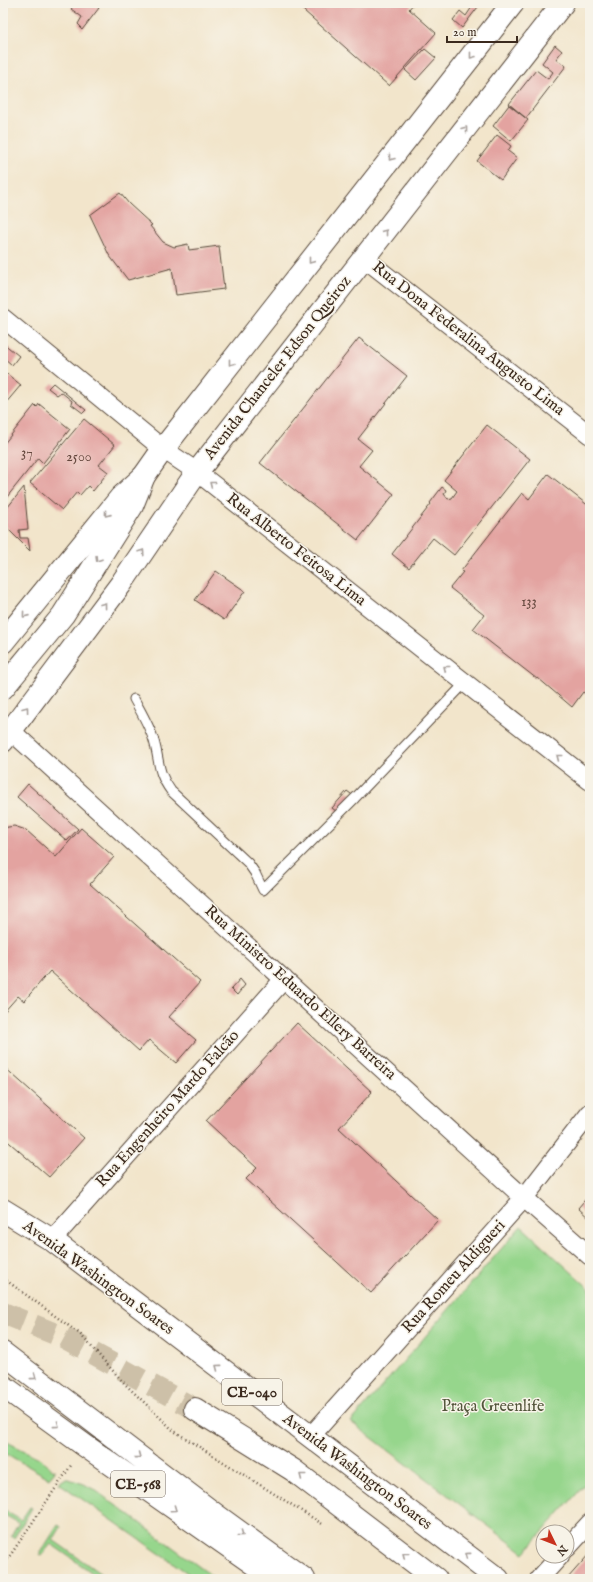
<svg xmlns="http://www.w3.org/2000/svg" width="593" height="1582" font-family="'IM FELL English',serif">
<rect width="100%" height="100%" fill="#f7f3e8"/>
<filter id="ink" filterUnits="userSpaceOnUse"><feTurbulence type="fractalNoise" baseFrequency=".025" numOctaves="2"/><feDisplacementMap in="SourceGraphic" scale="8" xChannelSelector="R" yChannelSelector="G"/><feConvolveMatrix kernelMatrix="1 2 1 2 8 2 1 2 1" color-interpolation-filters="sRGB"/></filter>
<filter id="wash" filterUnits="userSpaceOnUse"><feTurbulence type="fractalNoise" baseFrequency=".012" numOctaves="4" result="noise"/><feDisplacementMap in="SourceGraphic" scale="16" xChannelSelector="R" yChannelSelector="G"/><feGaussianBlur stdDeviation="0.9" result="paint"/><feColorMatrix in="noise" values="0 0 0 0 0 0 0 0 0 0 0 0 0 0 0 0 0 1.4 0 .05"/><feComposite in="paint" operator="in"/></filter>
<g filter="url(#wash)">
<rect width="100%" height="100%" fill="#f2e5cb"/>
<path fill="#96d68c" stroke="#688055" d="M521 1226 590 1289V1479L524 1553 351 1422Z
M3 1440 39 1458 55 1471 49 1478 3 1452Z
M66 1478 84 1484 95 1490 216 1579H196L59 1483Z
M30 1507 32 1508 14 1538 11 1536 19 1523 3 1514V1510L21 1520Z
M58 1525 61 1527 53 1540 108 1579H101L51 1544 41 1556 39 1555Z"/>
<g id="blocks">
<path fill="#e3a3a0" d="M76 3H92L99 8 82 30 80 28 81 27 78 24 82 17 71 9Z
M295 3H414L409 9 436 33 389 86Z
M467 3H481L462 28 453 20 460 11 466 16 472 7Z
M555 45 562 51 556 59 566 66 526 118 509 104 536 70 548 79 553 72 542 63Z
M425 49 436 58 416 80 405 70Z
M509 105 528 120 511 141 493 126Z
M497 135 511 146 508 151 517 158 501 180 477 161Z
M120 193 129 204 152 225 150 226 163 242 174 247 188 244 189 250 219 246 224 289 176 295 172 268 128 280 109 255 90 215Z
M359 338 407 376 358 439 372 450 359 466 394 494 358 540 260 463Z
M3 343 19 356 12 365 3 357Z
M3 371 21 385 5 404 7 405 3 410Z
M53 383 86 410 83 413 71 404 72 401 61 392 57 395 48 388Z
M39 404 70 429 43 463 38 458 3 502V445L35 405 37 407Z
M84 419 115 445 99 465 108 472 93 491 88 486 80 495 77 492 62 510 30 483Z
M487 425 530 459 454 555 433 538 409 568 392 554 431 504 430 503 442 487 446 490 444 494 448 499 452 498 457 491 444 480Z
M548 474 590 507V697L583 692 572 707 538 678 537 679 473 629 484 615 450 588 463 572 461 571 522 493 529 499Z
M24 487 28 529 19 530 20 538H28L30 551 4 525 3 513Z
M216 571 245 591 224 620 195 600Z
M28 784 78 829 67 841 17 797Z
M347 791 355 797 341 815 332 808Z
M14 826 26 830 56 857 81 828 114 857 90 884 200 982 169 1017 196 1040 176 1063 149 1040 139 1051 50 971 24 1001 18 996 3 1013V828Z
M240 979 245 985 237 995 231 989Z
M297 1023 372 1092 339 1128 438 1220 371 1293 246 1179 257 1168 206 1121Z
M3 1066 84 1138 49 1177 3 1137Z
M590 1194V1219L578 1208Z
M590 1553V1579H567Z"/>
</g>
</g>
<g filter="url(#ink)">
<use href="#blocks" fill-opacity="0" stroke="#564638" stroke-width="1"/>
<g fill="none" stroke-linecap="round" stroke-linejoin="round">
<path stroke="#cdc0a8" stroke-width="22" stroke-dasharray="22 11" stroke-linecap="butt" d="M3 1313 63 1337 195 1409"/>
<g stroke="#564638" stroke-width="11">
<path id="service" d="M134 699C141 712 150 727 154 741 160 762 157 772 171 791L248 863 255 873 263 890 355 798 465 683"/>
</g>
<g stroke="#564638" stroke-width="20">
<path id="minor" d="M364 258 590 435
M3 318 163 449 197 472 590 781
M10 730 524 1198 590 1256
M52 1240 284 979
M311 1436 524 1198 590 1113
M567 1548 590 1523
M539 1579 560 1556"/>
</g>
<g stroke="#564638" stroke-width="24">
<path id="secondary" d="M3 688 63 615 132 506 144 476 163 449 513 3
M3 741 121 584 197 472 563 3"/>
</g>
<g stroke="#564638" stroke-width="24">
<path id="trunk" d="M3 642 121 497 144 476
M3 1210 52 1240 498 1579
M3 1353 216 1515 304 1579
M3 1386 84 1445 275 1579
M195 1409 293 1470 436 1579"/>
</g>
<path stroke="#564638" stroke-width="2.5" stroke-dasharray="1 3" stroke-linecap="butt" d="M3 1278 80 1334 124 1383 174 1431 324 1525
M3 1566 72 1464"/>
<use href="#service" stroke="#fff" stroke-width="9"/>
<use href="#minor" stroke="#fff" stroke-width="18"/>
<use href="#secondary" stroke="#fff" stroke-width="22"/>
<use href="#trunk" stroke="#fff" stroke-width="22"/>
</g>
<defs><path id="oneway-chevron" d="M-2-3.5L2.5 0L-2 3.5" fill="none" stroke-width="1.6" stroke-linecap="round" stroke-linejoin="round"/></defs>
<g stroke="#a79f9a">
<use href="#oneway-chevron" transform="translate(472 56) rotate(128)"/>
<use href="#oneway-chevron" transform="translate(465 129) rotate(-52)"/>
<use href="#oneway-chevron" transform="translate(391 158) rotate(128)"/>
<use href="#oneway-chevron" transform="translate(385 232) rotate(-52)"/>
<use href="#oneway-chevron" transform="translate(311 261) rotate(128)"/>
<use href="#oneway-chevron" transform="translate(231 363) rotate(128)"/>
<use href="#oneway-chevron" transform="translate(212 484) rotate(-142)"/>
<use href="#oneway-chevron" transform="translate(107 514) rotate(129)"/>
<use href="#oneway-chevron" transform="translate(142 552) rotate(-56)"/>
<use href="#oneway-chevron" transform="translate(98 559) rotate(122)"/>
<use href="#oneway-chevron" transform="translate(104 605) rotate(-53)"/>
<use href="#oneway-chevron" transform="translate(25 615) rotate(129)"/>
<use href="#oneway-chevron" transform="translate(446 668) rotate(-142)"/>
<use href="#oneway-chevron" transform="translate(26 709) rotate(-53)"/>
<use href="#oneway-chevron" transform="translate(559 757) rotate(-142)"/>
<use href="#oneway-chevron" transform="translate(218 1367) rotate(-143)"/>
<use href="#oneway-chevron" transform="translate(34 1377) rotate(37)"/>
<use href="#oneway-chevron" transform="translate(57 1425) rotate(36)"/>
<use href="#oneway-chevron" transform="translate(138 1456) rotate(37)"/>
<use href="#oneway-chevron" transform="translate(302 1476) rotate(-142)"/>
<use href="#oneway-chevron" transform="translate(174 1509) rotate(35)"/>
<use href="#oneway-chevron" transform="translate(241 1534) rotate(36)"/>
<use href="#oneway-chevron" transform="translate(405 1555) rotate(-142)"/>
<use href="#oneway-chevron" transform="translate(467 1555) rotate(-143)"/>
</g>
</g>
<g text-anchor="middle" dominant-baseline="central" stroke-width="3" stroke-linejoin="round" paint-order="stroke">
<g font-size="14" fill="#65483e">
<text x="27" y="453">37</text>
<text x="79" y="457">2500</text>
<text x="529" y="602">133</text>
</g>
<g fill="#f7f3e8" stroke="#73665b" stroke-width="1">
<rect x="222" y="1379" width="60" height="26" rx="3"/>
<rect x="111" y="1471" width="54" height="26" rx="3"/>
</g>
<g font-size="15" font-weight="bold" fill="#3b2a1e">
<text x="252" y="1392">CE-040</text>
<text x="138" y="1484">CE-568</text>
</g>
<g font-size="16" fill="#3b2a1e" stroke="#f7f3e8">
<text transform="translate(468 339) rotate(38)">Rua Dona Federalina Augusto Lima</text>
<text transform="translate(278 368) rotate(-52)">Avenida Chanceler Edson Queiroz</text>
<text transform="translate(296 550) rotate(38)">Rua Alberto Feitosa Lima</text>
<text transform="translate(300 993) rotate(42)">Rua Ministro Eduardo Ellery Barreira</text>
<text transform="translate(168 1109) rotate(-48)">Rua Engenheiro Mardo Falcão</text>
<text transform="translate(454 1277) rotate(-48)">Rua Romeu Aldigueri</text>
<text transform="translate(98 1278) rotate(36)">Avenida Washington Soares</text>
<text transform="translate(357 1472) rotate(37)">Avenida Washington Soares</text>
</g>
<g font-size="16" fill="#52553a" stroke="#f7f3e8">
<text x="493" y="1407">Praça Greenlife</text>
</g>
</g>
<rect width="593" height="1582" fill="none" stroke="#f7f3e8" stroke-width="16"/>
<g transform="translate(555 1544) rotate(133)"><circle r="19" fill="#f7f3e8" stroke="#aca397"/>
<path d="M0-3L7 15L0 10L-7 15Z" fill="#c8321e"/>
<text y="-6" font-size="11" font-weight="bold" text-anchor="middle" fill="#3b2a1e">N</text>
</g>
<path d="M447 36v6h70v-6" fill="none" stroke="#3b2a1e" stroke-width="2"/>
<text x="453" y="36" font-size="12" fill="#3b2a1e" stroke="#f7f3e8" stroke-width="3" paint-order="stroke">20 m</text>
</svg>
